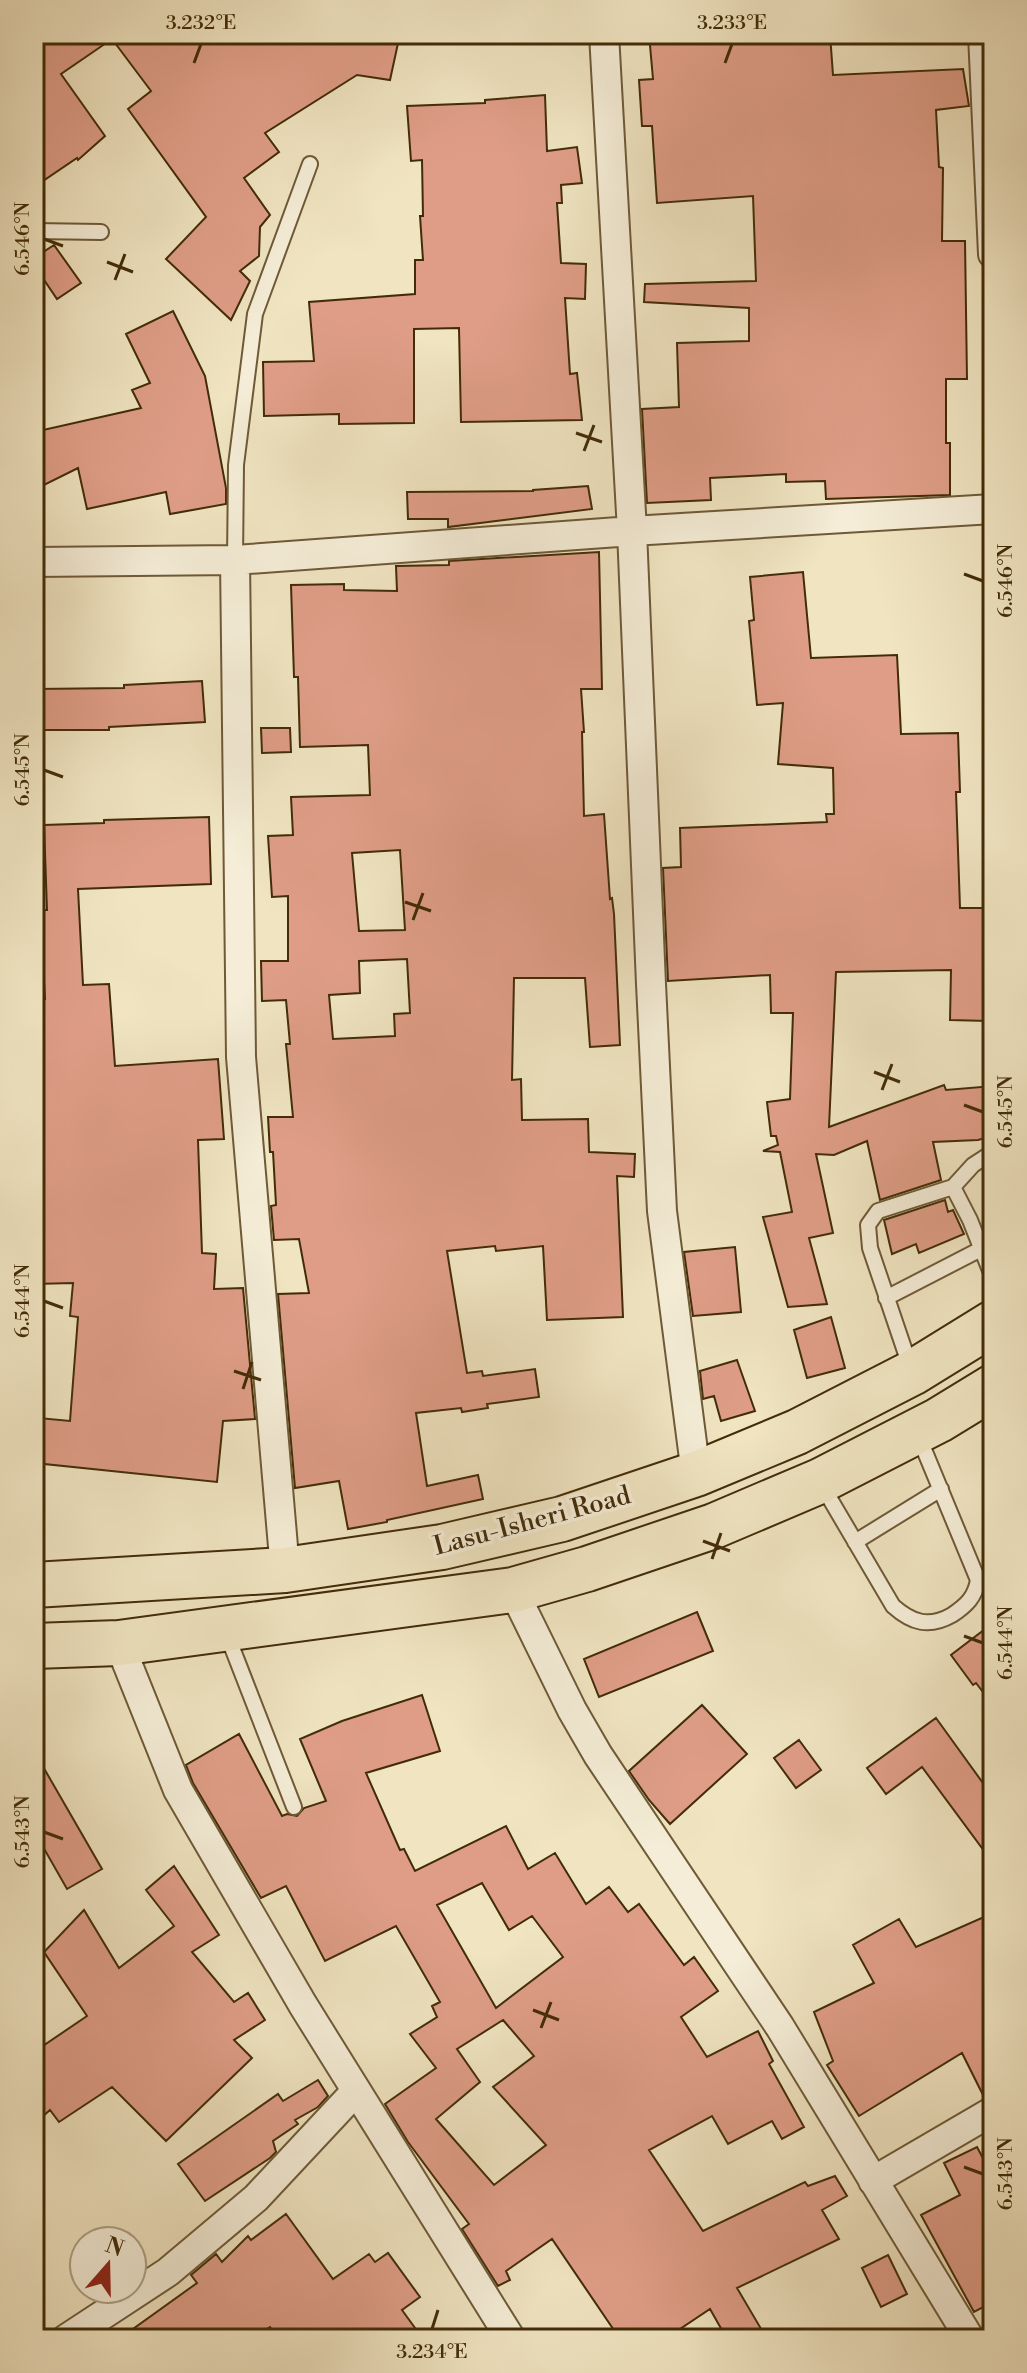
<svg xmlns="http://www.w3.org/2000/svg" width="1027" height="2373" font-family="'Libre Bodoni',serif">
<rect width="100%" height="100%" fill="#f0e4c1"/>
<filter id="stains"><feTurbulence type="fractalNoise" baseFrequency=".0025" numOctaves="4"/><feColorMatrix values="0 0 0 0 .2 0 0 0 0 .09 0 0 0 0 .02 0 0 0 .5 -.17"/></filter>
<radialGradient id="worn" r=".72"><stop offset=".6" stop-color="#630" stop-opacity="0"/><stop offset="1" stop-color="#630" stop-opacity=".3"/></radialGradient>
<path fill="#df9d87" stroke="#422c08" stroke-width="2" fill-rule="evenodd" d="M34 34H400L390 80 357 75 265 133 279 152 244 178 270 215 260 227 259 256 240 271 250 281 231 320 166 259 206 217 128 109 151 91 112 39 61 74 105 136 78 160 77 158 34 187Z
M649 34H830L833 75 963 69 969 106 936 110 939 167 943 168 942 241H965L967 379H946V443H950V495L826 499 825 481 786 482V474L710 478 711 500 647 503 642 409 679 407 677 343 749 341V308L644 302 645 284 756 281 753 196 657 203 652 126H642L639 80 653 79Z
M545 95 547 151 577 147 582 183 561 185 562 203H557L561 263 586 264 585 299 565 298 570 374 577 373 582 420 461 422 459 328 414 329V423L339 424V414L264 416 263 362 314 361 309 302 415 294V260H423L420 216H423L422 160 411 161 407 106 485 103V100Z
M54 245 81 283 57 299 34 265V258Z
M173 311 205 376 226 488V504L170 514 166 492 87 509 78 468 34 490V432L141 408 132 390 150 383 126 334Z
M588 486 592 509 448 527V519H408L407 492 533 491V490Z
M599 552 602 689H581L584 732H582L584 816 604 814 610 899 612 898 614 914 620 1045 590 1047 585 978H514L512 1080 521 1079 522 1120 588 1119 589 1152 635 1154 634 1177 617 1176 623 1317 547 1320 543 1246 496 1251 495 1246 447 1251 467 1373 482 1371 483 1376 535 1369 539 1397 487 1404 488 1408 462 1412 461 1408 416 1413 427 1486 478 1475 483 1499 387 1520V1522L348 1529 339 1481 295 1488 278 1294 309 1293 299 1239 274 1240 271 1206 276 1205 273 1152H270L268 1117H293L286 1044H290L286 1000 262 1001 261 961H288V896L272 897 268 836 293 835 291 797 370 795 368 745 300 747 298 677H294L291 585 344 584V590L397 591 396 566 449 565V561ZM400 850 405 930 359 931 352 853ZM407 959 410 1013 394 1014 395 1036 333 1039 329 995 360 993 359 961Z
M803 572 811 658 897 655 901 734 958 733 960 792H956L960 908H988L990 975 988 1021 950 1020 951 970 836 972 829 1127 944 1085 946 1090 993 1086V1136L978 1140 933 1142 941 1180 880 1200 867 1141 834 1155 816 1154 833 1233 809 1238 827 1304 788 1307 763 1217 792 1212 780 1152 763 1151 778 1145 776 1136H771L767 1102 790 1099 793 1013H771L770 975 668 981 663 868 681 867 680 828 827 822 826 814H834L833 768 778 764 783 703 757 705 749 621 754 620 750 577Z
M202 681 205 722 109 727V730H35V689L124 688V685Z
M261 728H290L291 752 262 753Z
M209 817 211 884 78 889 83 985 109 984 115 1066 218 1059 224 1139 198 1140 202 1253 216 1254 214 1289 243 1288 255 1419 223 1421 217 1482 35 1463 39 1418 70 1421 78 1317 70 1316 73 1283 34 1284V999H45L40 910H47L44 825 104 823V820Z
M945 1200 948 1212 953 1210 964 1234 919 1253 916 1244 892 1254 884 1220Z
M735 1247 741 1312 693 1316 684 1252Z
M831 1317 845 1368 807 1378 794 1330Z
M737 1360 755 1411 721 1421 714 1396 703 1399 700 1371Z
M697 1612 713 1651 599 1697 584 1659Z
M993 1623V1705L976 1683 973 1685 951 1655Z
M422 1695 440 1751 366 1773 400 1850 404 1849 415 1871 506 1826 528 1869 555 1853 586 1904 609 1887 628 1912 639 1904 684 1965 694 1957 718 1991 681 2017 707 2057 758 2031 773 2061 769 2064 804 2127 782 2139 772 2121 728 2144 712 2116 649 2150 703 2231 805 2182 808 2186 835 2176 847 2196 822 2210 839 2239 737 2288 767 2339H727L710 2309 665 2339H620L552 2239 506 2271 510 2280 498 2286 462 2229 469 2224 408 2142 385 2104 436 2068 410 2034 437 2017 432 2006 440 2002 396 1926 325 1961 286 1886 261 1898 193 1783 186 1765 239 1734 282 1816 287 1814 297 1816 304 1808 326 1801 300 1739 342 1721ZM482 1883 509 1930 532 1916 563 1957 496 2008 437 1905ZM503 2020 534 2056 493 2087 546 2145 494 2185 436 2119 480 2082 457 2049Z
M702 1705 747 1754 670 1824 649 1800 629 1771Z
M936 1718 993 1797V1863L922 1767 886 1794 867 1768Z
M799 1740 821 1770 796 1788 774 1758Z
M34 1751 102 1869 67 1889 34 1831Z
M174 1866 219 1935 192 1952 234 2002 248 1993 265 2020 234 2040 252 2058 166 2141 112 2087 59 2122 50 2110 34 2124V2052L87 2016 44 1952 84 1910 119 1968 174 1926 146 1890Z
M993 1913V2094L984 2097 962 2053 859 2116 827 2065 833 2061 814 2012 874 1983 853 1945 899 1919 916 1947Z
M318 2080 328 2096 318 2107 295 2120 298 2124 273 2141 276 2152 270 2158 205 2201 178 2164 278 2094 283 2101Z
M977 2147 993 2177V2302L974 2312 921 2215 960 2195 944 2163Z
M286 2214 333 2279 369 2254 375 2262 388 2253 420 2297 402 2310 423 2339H279L270 2327 250 2339H119L197 2283 191 2275 216 2254 222 2262 248 2236 251 2240Z
M888 2255 907 2294 881 2307 862 2268Z"/>
<g fill="none" stroke-linecap="round" stroke-linejoin="round">
<g stroke="#6e5a36" stroke-width="18">
<path id="service" d="M34 231 101 232
M235 560 236 465 255 314 310 164
M953 1187 973 1165 993 1152
M886 1298 981 1249
M911 1369 870 1248 868 1225 878 1211 953 1187 970 1220 993 1278
M823 1487 893 1606C912 1623 929 1628 952 1615 967 1605 975 1597 978 1580L918 1435
M855 1542 941 1489
M226 1632 294 1807"/>
</g>
<g stroke="#6e5a36" stroke-width="32">
<path id="minor" d="M604 34 632 531 651 984 662 1211 696 1474
M983 34 993 254
M235 560 241 1057 285 1570
M34 562 235 560 632 531 993 509
M513 1590 572 1710 598 1755 780 2027 970 2339
M119 1643 178 1790 303 2005 511 2339
M873 2181 993 2111
M66 2339 168 2272 256 2198 356 2091"/>
</g>
<g stroke="#422c08" stroke-width="48">
<path id="primary" d="M34 1585 285 1570 442 1547 562 1519 696 1474 797 1432 912 1373 993 1323
M34 1646 119 1643 513 1590 587 1569 714 1526 820 1481 939 1420 993 1387"/>
</g>
<use href="#service" stroke="#f5edd7" stroke-width="14"/>
<use href="#minor" stroke="#f5edd7" stroke-width="28"/>
<use href="#primary" stroke="#f0e4c1" stroke-width="44"/>
</g>
<path fill="none" stroke="#422c08" stroke-width="3" d="M194 63 201 44M725 63 732 44M44 239 63 246M107 262 133 272M115 280 125 254M576 433 602 442M584 451 594 425M964 574 983 581M44 770 63 777M405 902 431 911M413 920 423 893M874 1072 900 1082M882 1090 892 1064M964 1105 983 1112M44 1301 63 1308M234 1371 261 1380M243 1389 252 1362M703 1541 730 1551M712 1559 721 1533M964 1636 983 1643M44 1832 63 1839M533 2010 559 2020M541 2028 551 2002M964 2167 983 2174M432 2329 438 2310"/>
<g text-anchor="middle" dominant-baseline="central" stroke-width="7" stroke-linejoin="round" paint-order="stroke">
<g font-size="26" fill="#422c08" stroke="#f5edd7">
<text transform="translate(532 1521) rotate(-15)">Lasu-Isheri Road</text>
</g>
</g>
<rect width="1027" height="2373" fill="none" stroke="#f0e4c1" stroke-width="88"/>
<g transform="translate(108 2265) rotate(20)"><circle r="38" fill="#f5edd7" stroke="#ada084" stroke-width="2"/>
<path d="M0-6L14 30L0 20L-14 30Z" fill="#8f2418"/>
<text y="-12" font-size="22" font-weight="bold" text-anchor="middle" fill="#422c08">N</text>
</g>
<rect x="44" y="44" width="939" height="2285" fill="none" stroke="#422c08" stroke-width="3"/>
<g font-size="20" text-anchor="middle" fill="#422c08">
<text x="201" y="29">3.232°E</text>
<text x="732" y="29">3.233°E</text>
<text transform="translate(22 239) rotate(-90)" y="7">6.546°N</text>
<text transform="translate(1005 581) rotate(-90)" y="7">6.546°N</text>
<text transform="translate(22 770) rotate(-90)" y="7">6.545°N</text>
<text transform="translate(1005 1112) rotate(-90)" y="7">6.545°N</text>
<text transform="translate(22 1301) rotate(-90)" y="7">6.544°N</text>
<text transform="translate(1005 1643) rotate(-90)" y="7">6.544°N</text>
<text transform="translate(22 1832) rotate(-90)" y="7">6.543°N</text>
<text transform="translate(1005 2174) rotate(-90)" y="7">6.543°N</text>
<text x="432" y="2358">3.234°E</text>
</g>
<rect width="100%" height="100%" filter="url(#stains)"/>
<rect width="100%" height="100%" fill="url(#worn)"/>
</svg>
